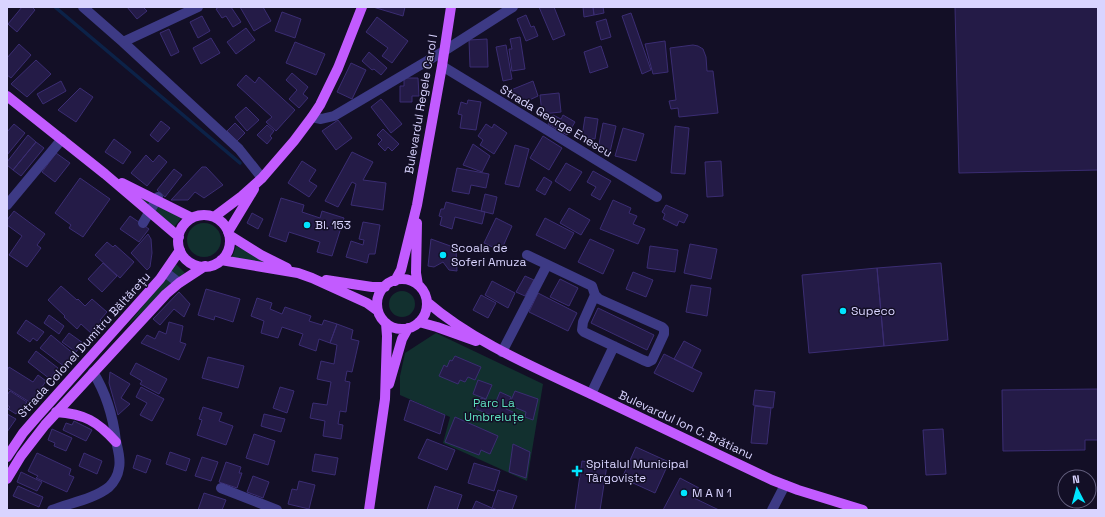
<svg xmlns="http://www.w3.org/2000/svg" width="1105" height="517" font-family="'Space Grotesk',sans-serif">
<rect width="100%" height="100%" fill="#130f26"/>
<path fill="#12302f" d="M122 185 182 217 174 227Z
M187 240a17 17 0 1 1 34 0a17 17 0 1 1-34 0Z
M236 246 281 267 232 258Z
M176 264 185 273 127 326Z
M389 304a13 13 0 1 1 26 0a13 13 0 1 1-26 0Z
M436 333 543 384 527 481 443 443 450 417 400 395V376L405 353Z"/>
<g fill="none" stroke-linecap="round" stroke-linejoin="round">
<path stroke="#0c2248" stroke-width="3.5" d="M55 7 240 163"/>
</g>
<path fill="#241b47" stroke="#3b2d73" d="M22 7H32L35 10 17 32 8 24Z
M127 7H143L147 11 137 19Z
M219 7H231L241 22 233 27 226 16 222 18 216 9Z
M240 7H263L271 21 254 31Z
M373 7H405L403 16Z
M539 7H554L565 35 553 40Z
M583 7H593L594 15 584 17Z
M593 7H603L604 13 594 15Z
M955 7H1098V170L959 173Z
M282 12 301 19 295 38 275 31Z
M631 13 651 70 642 74 622 16Z
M526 15 531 27 534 26 538 36 526 41 517 19Z
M202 16 210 31 198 38 190 22Z
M377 17 408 41 392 63 382 56 388 48 366 32Z
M606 19 611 37 601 40 596 22Z
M246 28 255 40 236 54 227 42Z
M169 29 179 52 171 56 160 33Z
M520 37 525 69 512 71 509 49H512L510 39Z
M211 38 220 53 201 64 193 48Z
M487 39 488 67H470L469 40Z
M665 41 668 72 653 74 645 44Z
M295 42 325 54 316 75 286 63Z
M19 44 31 55 11 78 7 75V58Z
M506 45 512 79 503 81 496 47Z
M693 45 698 46 703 49 706 57 707 71H713L718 113 679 117 678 108 671 109 669 101 676 100 670 48Z
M601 46 608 67 590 73 584 52Z
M369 52 387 68 381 75 374 69 372 70 362 61Z
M36 60 51 74 27 97 11 84Z
M351 63 366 70 352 99 337 92Z
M292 73 308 87 303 94 308 98 299 108 289 99 297 90 286 80Z
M246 75 255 83 259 77 295 110 276 131 266 122 272 117 237 85Z
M404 78H418L419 96H412V102H400V86H404Z
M61 81 66 91 43 104 37 94Z
M533 81 538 96 525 102 518 98H514L511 90Z
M80 88 93 97 76 122 58 110Z
M559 93 561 112 542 114 540 95Z
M381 99 402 124 391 133 371 107Z
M468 100 481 102 476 130 460 128 462 115 458 114 461 102 467 104Z
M246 107 259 120 247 131 235 117Z
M553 115 561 119 563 115 575 122 567 135 548 124Z
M585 117 598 119 595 139 582 137Z
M338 120 352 138 336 150 322 131Z
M161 121 170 128 158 142 150 135Z
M235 123 245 133 237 141 227 131Z
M603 123 616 126 610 152 598 149Z
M14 124 25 133 7 155V132Z
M486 124 492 128 494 124 507 133 494 154 480 145 483 140 478 136Z
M267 125 274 131 270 136 272 138 267 144 257 135Z
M675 126 689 128 685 174 671 173Z
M623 128 644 134 636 161 615 156Z
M383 129 399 144 392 151 388 147 385 151 378 144 382 140 377 135Z
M28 135 36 142 13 170 7 165V162Z
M543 136 562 148 549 170 530 158Z
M114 139 131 152 123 164 105 152Z
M36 142 44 148 21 176 13 170Z
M473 144 490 156 482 172 463 165Z
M515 145 529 149 519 187 505 184Z
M352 152 373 162 363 180 386 183 383 210 351 205 356 184 352 182 338 207 325 201Z
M56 153 70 163 55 182 42 172Z
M146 155 153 162 159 155 167 162 147 186 131 173Z
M302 161 316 170 309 181 317 186 309 197 288 183Z
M721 161 723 196 707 197 705 162Z
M566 163 582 172 570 191 555 181Z
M202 167H206L223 185 204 198 195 192 188 200H171Z
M457 168 489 174 486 188 471 185 469 194 452 191Z
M174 169 182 175 165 197 157 190Z
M593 171 611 181 600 200 591 195 596 187 587 182Z
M544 177 552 182 545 195 536 190Z
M80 178 110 199 83 237 69 228 71 225 55 213Z
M485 194 497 197 493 214 481 211Z
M281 198 304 205 302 212 320 218 322 211 344 218 332 256 317 252 320 242 289 232 286 242 269 236Z
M613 200 631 208 629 213 637 216 633 224 645 229 638 244 600 229Z
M446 202 485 212 482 224 455 217 452 229 440 225 442 217 439 216 441 209H444Z
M666 205 688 215 684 223 679 221 677 226 663 219 665 214 662 212Z
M569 208 590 220 581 235 560 223Z
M14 211 45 234 37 245 41 248 27 267 9 255 22 236 7 225V220Z
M252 213 263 219 258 229 247 223Z
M130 216 149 229 139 242 120 229Z
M496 218 512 226 501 251 484 243Z
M545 218 574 233 565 249 536 235Z
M363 222 380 225 375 254H369L367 263 346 257 351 241 363 245 364 240 359 239Z
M148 234 151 239 152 253 150 267 147 270 131 253Z
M431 239 456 248 457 271 449 270 443 262 434 267 428 266Z
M590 239 614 250 603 274 578 262Z
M107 242 113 247 115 245 134 262 120 278 95 255Z
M690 244 717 249 711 279 684 273Z
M650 246 678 250 675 272 647 268Z
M103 263 117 276 102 292 88 279Z
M941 263 948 340 884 346 877 268Z
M877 268 884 346 809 353 802 275Z
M633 272 653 280 646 297 626 289Z
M525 276 534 280 525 296 516 292Z
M560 279 578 288 569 306 550 297Z
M492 281 515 293 508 308 485 295Z
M691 285 711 288 707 316 686 312Z
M61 286 77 300 78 299 85 306 92 299 107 312 100 320 102 322 92 334 81 324 77 329 64 317 65 316 48 300Z
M206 289 240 299 233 322 215 316 214 320 198 315Z
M179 292 190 304 184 317 174 309 160 325 153 319Z
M538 293 577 313 568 331 529 312Z
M481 295 496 303 488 318 473 310Z
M257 298 272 303 270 309 282 314 285 307 311 316 309 321 322 325 324 320 337 324 330 343 319 339 316 351 299 345 303 334 282 327 278 338 261 333 264 321 251 316Z
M598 308 654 335 647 350 591 323Z
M49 315 64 326 59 334 44 323Z
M26 320 44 332 37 341 33 338 30 342 17 333Z
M169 322 183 326 180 342 186 344 179 360 141 343 147 335 155 339 159 331 166 334Z
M337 324 353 330 351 339 359 341 352 372 347 371 345 381 350 382 346 412 340 411 338 424 343 425 341 439 323 436 325 421 310 418 313 403 327 405 331 382 317 379 321 361 334 364 337 345 330 343Z
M69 333 83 343 76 352 62 342Z
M51 335 75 355 65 367 40 348Z
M684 341 701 350 692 368 674 359Z
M36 351 58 368 50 379 28 362Z
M664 354 702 373 693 392 654 373Z
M455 356 481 367 475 380 468 377 465 382 460 380 458 384 439 376 444 365 447 367 450 360 452 361Z
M208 357 244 366 238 388 202 378Z
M136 363 167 379 159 394 140 384 142 381 130 374Z
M9 367 33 382 38 375 46 381 31 403 7 388V371Z
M110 372 130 384 121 398 130 404 118 415 109 383Z
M478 380 492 385 486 399 473 394Z
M141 387 164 399 152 421 140 415 147 403 136 397Z
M280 387 294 391 287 413 273 408Z
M1098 389V440H1085V450L1003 451 1002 390Z
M755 390 775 392 773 408 753 405Z
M10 391 27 402 19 413 17 412 16 414 8 409 10 407 7 405V395Z
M515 391 538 399 533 420 525 417 526 412 509 405Z
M500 392 511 397 506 409 513 412 509 422 476 409 481 398 495 404Z
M410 400 445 415 440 434 404 420Z
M755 406 771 408 767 444 751 443Z
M203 407 222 413 219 421 233 426 226 445 197 435 202 420 199 419Z
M7 414 16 419 7 432Z
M264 414 285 419 281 432 261 426Z
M455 417 498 436 490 454 481 450 479 455 445 442Z
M74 421 92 430 86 441 63 430 66 423 72 425Z
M52 429 72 438 66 451 54 446 55 443 48 440Z
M943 429 946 474 926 475 923 430Z
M254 434 275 441 268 465 246 458Z
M427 439 455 450 447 470 418 458Z
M513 444 530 452 526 478 509 472Z
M636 447 669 462 655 493 622 478Z
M170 452 190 459 186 471 166 464Z
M37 453 71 469 69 475 74 477 67 492 36 478 38 476 28 471Z
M84 453 102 461 97 474 79 466Z
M315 454 338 458 335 475 312 471Z
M137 455 151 460 146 473 133 468Z
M202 457 218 462 211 481 195 476Z
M582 461 607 465 600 510H575Z
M226 462 241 467 239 473H242L237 488 219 482Z
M474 463 500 471 494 491 468 483Z
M21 472 42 482 37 491 17 482Z
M253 476 269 482 263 498 247 492Z
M680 478 699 488 694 498 719 510H663Z
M299 481 315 485 309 509 288 504 292 489 297 490Z
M18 486 43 497 39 507 13 496Z
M435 486 462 495 457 510H427Z
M498 490 517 496 512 510H498L492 508Z
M204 493 226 500 222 510H198Z
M476 501 492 508 491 510H472Z"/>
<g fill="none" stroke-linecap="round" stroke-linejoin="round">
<path stroke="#3d3a85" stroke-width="10" d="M83 7 123 42 239 149 262 178
M123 42 198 7
M442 66 657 197
M312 117 321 119 334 116 444 51 513 7
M7 205 62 139
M143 223 158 197
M527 255 592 286 595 295 599 299 662 327 664 329V334L652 360 648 362 643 360 584 332 582 330 583 322 595 295
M165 272 179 283
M502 352 547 265
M591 394 614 346
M221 488 277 510
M52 510C70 503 94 499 109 487 114 482 118 475 119 468 121 459 118 450 116 441 113 416 106 393 93 372
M772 510 785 485"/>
<path stroke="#c25bff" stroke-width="10" d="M7 96 105 174 179 237
M122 183 192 218
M178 241a26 26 0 1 1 52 0a26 26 0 1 1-52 0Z
M214 217 242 196 262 178 294 141 312 117 320 105 338 68 362 7
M417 223 416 273 418 285
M228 232 254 189
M229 235 261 255 287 268
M221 260 298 273 312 278 367 303 378 311
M377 304a25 25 0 1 1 50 0a25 25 0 1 1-50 0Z
M326 280 372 287H385
M395 281 401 270 417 205 442 66 451 7
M427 302C473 342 536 368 591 394 652 423 712 452 772 480L798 490 863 510
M419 322 437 327 476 341
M389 384 402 339 408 328
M56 412C85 414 97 421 116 442
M7 457 23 433 36 418 160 279 180 250
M7 479 21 456 45 425 166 294 179 283 205 266
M369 510 385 399 387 336 386 323"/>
</g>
<g fill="#00e5ff" stroke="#130f26" stroke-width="1.5">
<circle cx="307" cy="225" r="4"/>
<circle cx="443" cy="255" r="4"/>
<circle cx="843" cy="311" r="4"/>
<path d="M575 465h4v4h4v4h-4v4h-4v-4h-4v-4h4z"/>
<circle cx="684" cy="493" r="4"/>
</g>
<g text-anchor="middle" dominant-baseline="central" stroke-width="3" stroke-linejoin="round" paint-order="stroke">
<g font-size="12" fill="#d9d4ff" stroke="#130f26">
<text transform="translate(421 104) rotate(-80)">Bulevardul Regele Carol I</text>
<text transform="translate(556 121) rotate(31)">Strada George Enescu</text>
<text transform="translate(84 345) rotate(-48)">Strada Colonel Dumitru Băltărețu</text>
<text transform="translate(686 425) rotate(25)">Bulevardul Ion C. Brătianu</text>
</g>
<g font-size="12" fill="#d9d4ff" stroke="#130f26" text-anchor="start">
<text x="315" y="225">Bl. 153</text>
<text x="451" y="248">Scoala de<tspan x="451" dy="14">Soferi Amuza</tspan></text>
<text x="851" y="311">Supeco</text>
<text x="586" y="464">Spitalul Municipal<tspan x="586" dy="14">Târgoviște</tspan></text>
<text x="692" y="493">M A N 1</text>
</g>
<g font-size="12" fill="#5fe0c0" stroke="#130f26">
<text x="494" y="403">Parc La<tspan x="494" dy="14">Umbreluțe</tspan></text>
</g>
</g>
<rect width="1105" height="517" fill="none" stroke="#d9d4ff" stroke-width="16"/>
<g transform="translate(1077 489) rotate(354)"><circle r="19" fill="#130f26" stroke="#625e7d"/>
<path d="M0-3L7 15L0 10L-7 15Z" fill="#00e5ff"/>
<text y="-6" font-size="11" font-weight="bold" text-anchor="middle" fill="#d9d4ff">N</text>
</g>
</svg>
